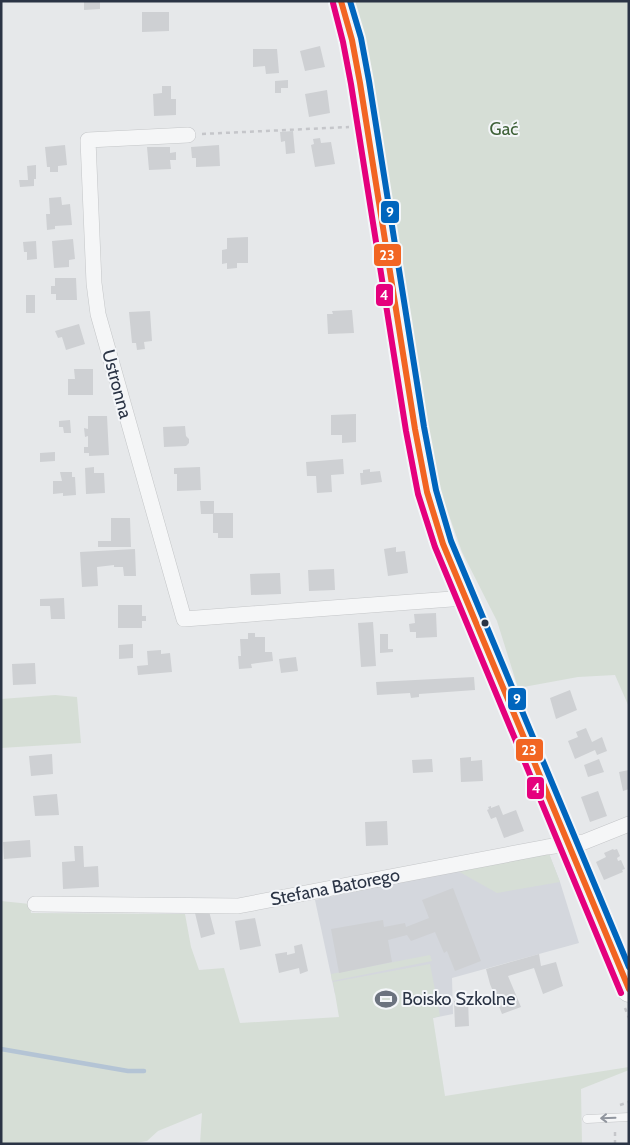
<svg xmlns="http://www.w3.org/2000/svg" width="630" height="1145" font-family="Cabin,sans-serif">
<rect width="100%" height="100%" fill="#e6e8ea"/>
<path fill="#d4d7dd" d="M548 851 560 882 579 943 452 978 453 1014 433 1018 335 994 315 900Z"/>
<path fill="#d6ded6" d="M355 1H629V707L615 675 578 677 518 688 497 621 462 552 433 470 373 90Z
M55 695 77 697 81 743 1 748V699Z
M548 851 560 882 497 893 456 870Z
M1 901 30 904 31 913 185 914 191 947 199 970 224 968 240 1023 339 1017 333 982 430 964 440 1016 433 1018 445 1096 629 1067V1070L581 1089 582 1144H200L202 1113 158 1131 147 1141 131 1144H1Z
M430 955 432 961 332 981 331 974Z"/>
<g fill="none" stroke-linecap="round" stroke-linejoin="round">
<path stroke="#b4c4d5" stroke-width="4.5" d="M1 1049 128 1071H144"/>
</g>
<path fill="#ced0d3" d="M84 1H100V9L84 10Z
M142 12H169V31L142 32Z
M320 46 325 67 305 71 300 51Z
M253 49H277L279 73 266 74 265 66 253 67Z
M288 80V88H281V93H275V81Z
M162 86H171V99H176V115L154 116 153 94 162 93Z
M327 90 330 113 309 117 305 94Z
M293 131 295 153 286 154 285 141 281 142 280 132Z
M320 138 321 143 331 142 335 164 315 167 311 145 314 144 313 139Z
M65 145 67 165 58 166V172H50V167H47L45 147Z
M219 145 220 166 196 167V158H192L191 147Z
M147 147H170V153L176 152V160H170L171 169 149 170Z
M36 165V179H34V186L20 187 19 180H28L27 166Z
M61 197 62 205 70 204 72 225 55 226V229L47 230 46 214H50L49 198Z
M248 237V263H237V268L227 269V263L222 264V250L227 249V238Z
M73 239 75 259 69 260V267L54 268 52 241Z
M36 241 37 259 27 260V252H24L23 242Z
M55 278H76L77 300H56V294H51V286H55Z
M26 295H35V313H26Z
M352 310 354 333 328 334 327 314H333L332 311Z
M150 311 152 341 144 342 145 349 137 350 136 343H132L129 312Z
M79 324 85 344 66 350 62 337 58 338 55 331Z
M74 369H93V395H68V379H75Z
M356 414V442L342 443V435H331V415Z
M88 416H107L109 455 89 456V453H84V447H88V436L85 437 84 428 88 429Z
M70 420 71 433H64L63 427H59V421Z
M185 426 186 436 189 439V443L186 446 164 447 163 427Z
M55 452V461L40 462V453Z
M343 459 344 474 331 475 332 492 317 493 316 476H307L306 462Z
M94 467V473H104L105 493 86 494 85 468Z
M200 467 201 490 177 491V474H174V468Z
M370 469V472L380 471 382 482 361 485 360 473H363V470Z
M60 472H72V477H75L76 495 63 496V493L53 494V481H62Z
M200 501H214V513H233V538H218V533H213V514H201Z
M111 518H130L131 547H98V541H111Z
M396 547V552L405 551 408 573 388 576 384 549Z
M135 549 136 576H124L123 567H114V565L97 567 98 586 82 587 80 552Z
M334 569 335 590 309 591 308 570Z
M280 573 281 594 251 595 250 574Z
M64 598 65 619H51L50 606H40V599Z
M118 605H142V616H146V621H142V628H118Z
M436 613 437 637 416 638V632H410L409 624 415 623 414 614Z
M373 622 376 666 361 667 358 623Z
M248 633H255V637H265V652H272L273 661 251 664 252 668 239 669 238 656H241L240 639H248Z
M380 634H388V649H393V652L380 653Z
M133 644V658L119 659V645Z
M161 650V654L170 653 172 672 138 675 137 666 148 665 147 651Z
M296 657 298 671 281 673 279 659Z
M35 663 36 684 13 685 12 664Z
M474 677 475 690 419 694V697L411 698 410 693 377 695 376 682Z
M570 690 577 710 556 719 550 698Z
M586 728 592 742 602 737 607 751 597 755 595 750 575 759 568 741 578 737 576 732Z
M52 754 53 774 31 776 29 756Z
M471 757V761L482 760 483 781 461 782 460 758Z
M432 759 433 772 413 773 412 760Z
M599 759 604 772 588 777 584 765Z
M629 770V789L623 791 619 772Z
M598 791 607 816 590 822 581 797Z
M57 794 59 815 35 816 33 796Z
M499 805 503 815 516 810 524 831 504 838 496 817 491 819 487 810 489 809 488 807 491 806V808Z
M387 821 388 845 366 846 365 822Z
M30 840 31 857 4 859 3 842Z
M74 846H83L84 867 98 866 99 887 63 889 62 862 75 861Z
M613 849 614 850 617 849 620 856 617 858 618 861 621 860 625 869 622 870 623 872 604 880 596 862 606 857 604 853Z
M453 888 481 961 455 971 447 951 444 953 435 932 411 941 407 935 388 940 392 962 339 973 331 929 383 920 384 927 405 923 406 927 429 918 422 900Z
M209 911 215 934 201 938 195 913Z
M255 918 261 946 240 950 235 921Z
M302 944 308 971 300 974 299 968 279 973 275 954 287 952V955L295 953 294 946Z
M539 954 541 966 556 962 563 986 543 994 534 968 508 976 521 1007 502 1014 490 984 486 969Z
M468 1000 469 1026 455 1027 454 1001Z"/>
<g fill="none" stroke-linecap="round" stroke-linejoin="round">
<g stroke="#c4c6c8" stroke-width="9">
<path id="service" d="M587 1119 629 1117"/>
</g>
<g stroke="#c4c6c8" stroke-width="16">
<path id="minor" d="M188 135 88 140 94 283 98 314 184 619 465 598
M35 904 238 906 547 847 584 842 629 824"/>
</g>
<g stroke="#c2c5c8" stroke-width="25">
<path id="primary" d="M341 1 352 40 360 83 415 429 427 492 443 544 629 990"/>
</g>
<path stroke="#c5c6ca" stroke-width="2.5" stroke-dasharray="4 4" stroke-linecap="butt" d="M202 134 349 127
M625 1008 629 1018
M620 1105 629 1102
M615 1144V1128"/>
<use href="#service" stroke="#f5f6f7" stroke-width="8"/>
<use href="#minor" stroke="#f5f6f7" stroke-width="15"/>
<use href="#primary" stroke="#f8f8f8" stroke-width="24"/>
<g stroke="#f4f6f9" stroke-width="10">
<path id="bus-1" d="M341 1 352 40 360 83 415 429 427 492 443 544 629 989"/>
</g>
<g stroke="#f4f6f9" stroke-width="10">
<path id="bus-2" d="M333 3 343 42 351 84 406 431 418 494 435 547 621 993"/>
</g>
<g stroke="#f4f6f9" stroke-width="10">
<path id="bus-3" d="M350 1 361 38 369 81 424 427 436 490 451 541 629 967"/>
</g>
<use href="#bus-1" stroke="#f26522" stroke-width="6"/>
<use href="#bus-2" stroke="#e5007d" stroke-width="6"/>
<use href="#bus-3" stroke="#0065bd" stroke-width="6"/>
</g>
<defs><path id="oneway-shaft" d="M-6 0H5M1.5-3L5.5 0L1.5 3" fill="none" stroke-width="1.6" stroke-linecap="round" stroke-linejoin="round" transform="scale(1.25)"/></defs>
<use stroke="#90959e" href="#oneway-shaft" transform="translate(608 1118) rotate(178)"/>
<defs>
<g id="stadium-bare" transform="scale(1.725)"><path d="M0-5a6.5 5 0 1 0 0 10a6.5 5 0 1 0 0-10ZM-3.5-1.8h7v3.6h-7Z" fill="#6c737f" stroke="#f4f6f9" stroke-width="2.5" paint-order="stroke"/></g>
</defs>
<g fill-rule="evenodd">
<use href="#stadium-bare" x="386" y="999"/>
</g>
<circle fill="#2b3445" stroke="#f4f6f9" stroke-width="2" cx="485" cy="623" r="4.5"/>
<g text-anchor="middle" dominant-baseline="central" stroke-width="4" stroke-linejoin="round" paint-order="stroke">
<g font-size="18" fill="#3f6138" stroke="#f4f6f9">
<text x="504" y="129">Gać</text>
</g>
<g font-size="18" fill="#2b3445" stroke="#f4f6f9">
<text transform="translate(117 384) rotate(75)">Ustronna</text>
<text transform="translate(335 887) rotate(-11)">Stefana Batorego</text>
</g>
<g font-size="18" fill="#2b3445" stroke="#f4f6f9" text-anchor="start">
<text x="402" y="999">Boisko Szkolne</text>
</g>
</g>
<g stroke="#f4f6f9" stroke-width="2">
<rect x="380" y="200" width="20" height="24" rx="5" fill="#0065bd"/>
<rect x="373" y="243" width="29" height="24" rx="5" fill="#f26522"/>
<rect x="375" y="283" width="19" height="24" rx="5" fill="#e5007d"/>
<rect x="507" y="687" width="20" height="24" rx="5" fill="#0065bd"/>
<rect x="515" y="738" width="29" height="24" rx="5" fill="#f26522"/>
<rect x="526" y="776" width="19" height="24" rx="5" fill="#e5007d"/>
</g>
<g font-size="14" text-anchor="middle" font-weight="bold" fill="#fff">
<text x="390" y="217">9</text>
<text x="387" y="260">23</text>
<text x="384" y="300">4</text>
<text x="517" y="704">9</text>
<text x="529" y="755">23</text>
<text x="536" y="793">4</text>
</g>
<rect width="630" height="1145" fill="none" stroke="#2b3445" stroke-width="5"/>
</svg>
